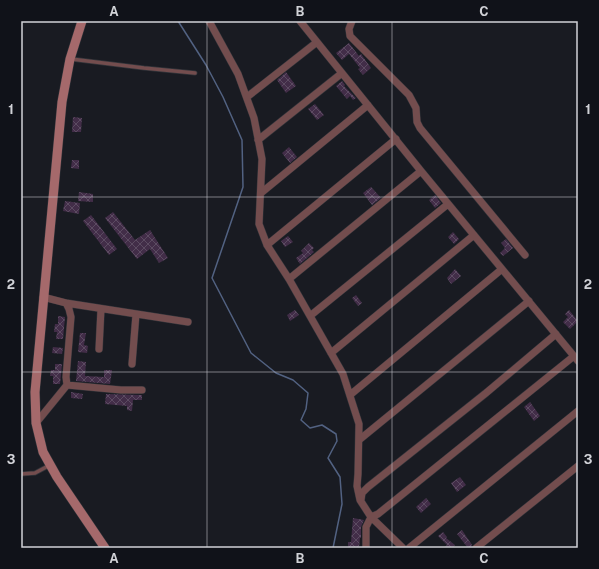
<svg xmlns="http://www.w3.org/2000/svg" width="599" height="569" font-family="'Public Sans',sans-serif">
<defs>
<pattern id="building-cross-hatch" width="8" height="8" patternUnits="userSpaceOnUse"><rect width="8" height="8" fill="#422d48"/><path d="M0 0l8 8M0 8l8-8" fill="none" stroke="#5c4b62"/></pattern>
</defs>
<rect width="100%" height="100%" fill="#191b22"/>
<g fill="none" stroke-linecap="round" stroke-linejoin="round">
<path stroke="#526282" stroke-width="1.5" d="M178 21 206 65 223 97 242 140 243 187 212 278 251 353 276 373 293 380 308 393 306 409 301 420 310 428 322 425 336 434 337 441 328 458 340 477 342 504 333 548"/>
</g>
<path fill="url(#building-cross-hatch)" d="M349 43 359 56 361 54 371 68 363 75 358 69 360 68 349 54 342 60 336 53Z
M286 72 296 86 286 93 277 80Z
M342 81 345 85 344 86 356 98 353 100 350 96 347 99 336 86Z
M315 104 324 115 317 120 308 109Z
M73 117 82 118 81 132H72Z
M289 147 297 157 290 163 282 153Z
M72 160H79V169L71 168Z
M371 187 381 198 372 205 363 193Z
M79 192 93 194V202L78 201Z
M435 195 441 203 435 208 429 200Z
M65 201 80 203 79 214 63 211Z
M113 212 135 240 150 230 168 258 159 263 150 249 137 259 105 218Z
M91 215 117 249 109 255 83 221Z
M453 232 459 239 454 244 448 237Z
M288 236 293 242 285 247 281 241Z
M506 239 513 248 503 256 500 253 505 248 501 243Z
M309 243 314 248 312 250 314 252 300 264 296 258 303 253 301 251Z
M455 269 461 276 451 284 447 278Z
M356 295 362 303 358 306 352 298Z
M295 310 299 315 290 321 287 315Z
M569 310 578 321 570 329 563 322 568 317 565 314Z
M58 316 65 317 63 339H56L57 332H54L55 324H58Z
M80 333H86L84 345 88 346 87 353 78 352Z
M53 347 63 348 62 354 52 353Z
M78 361 86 362 85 376 104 377V370H112L110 384 76 381Z
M55 364H62L60 384H53V376H50L51 370H55Z
M71 392 83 394 82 399 71 398Z
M106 394 142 395V400H133L132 411 127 410V406L105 404Z
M530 402 540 416 534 421 524 407Z
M460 477 466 485 457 492 451 483Z
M426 498 431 504 421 513 416 507Z
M353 518 364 520 361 527V538H360L359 548H348V542H351Z
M462 530 472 545 471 548H468L457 534Z
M443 532 447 537 446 538 455 545 452 548H444L447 545 438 536Z"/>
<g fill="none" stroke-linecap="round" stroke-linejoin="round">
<g stroke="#33353b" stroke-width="5">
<path id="lane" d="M71 59 144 68 195 73
M21 474 35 473 50 465"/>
</g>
<g stroke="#33353b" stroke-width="8">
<path id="street" d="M209 21 238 74 254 118 262 159 259 224 267 245 289 279 343 374 359 424 358 474 357 486 360 500 371 517 366 527V548
M300 21 421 171 578 361
M352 21 349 29 350 36 409 95 416 108 417 122 420 128 525 255
M247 97 317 42
M258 140 342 73
M261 193 368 105
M267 245 396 139
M289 279 421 171
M43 297 66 303 69 309 71 317 66 377 67 385 121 390H142
M66 303 188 322
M310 316 448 204
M99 349 101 309
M331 353 474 235
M132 364 136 314
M350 395 502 269
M36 423 67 385
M359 440 529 301
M361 500 362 493 368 487 486 393 556 334
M403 548 371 517 378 514 574 356
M409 548 578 411
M476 548 578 466"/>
</g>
<g stroke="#33353b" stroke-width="10">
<path id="secondary" d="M82 21 70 59 62 102 35 392 36 423 43 452 57 477 105 548"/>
</g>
<use href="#lane" stroke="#734d4e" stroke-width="3.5"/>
<use href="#street" stroke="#734d4e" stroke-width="7"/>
<use href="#secondary" stroke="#a5696b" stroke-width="9"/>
</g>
<path fill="none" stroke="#d1d2d7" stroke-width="1" stroke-opacity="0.55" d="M207 21V548M392 21V548M21 197H578M21 372H578"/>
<rect width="599" height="569" fill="none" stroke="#101219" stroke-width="44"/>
<rect x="22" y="22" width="555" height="525" fill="none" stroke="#d1d2d7" stroke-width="1.5"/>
<g font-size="13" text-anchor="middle" font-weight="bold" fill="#d1d2d7">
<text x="114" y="16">A</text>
<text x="300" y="16">B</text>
<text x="484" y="16">C</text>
<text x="11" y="114">1</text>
<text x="588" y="114">1</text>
<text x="11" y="289">2</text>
<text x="588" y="289">2</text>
<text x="11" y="464">3</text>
<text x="588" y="464">3</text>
<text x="114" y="563">A</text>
<text x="300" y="563">B</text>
<text x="484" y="563">C</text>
</g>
</svg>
